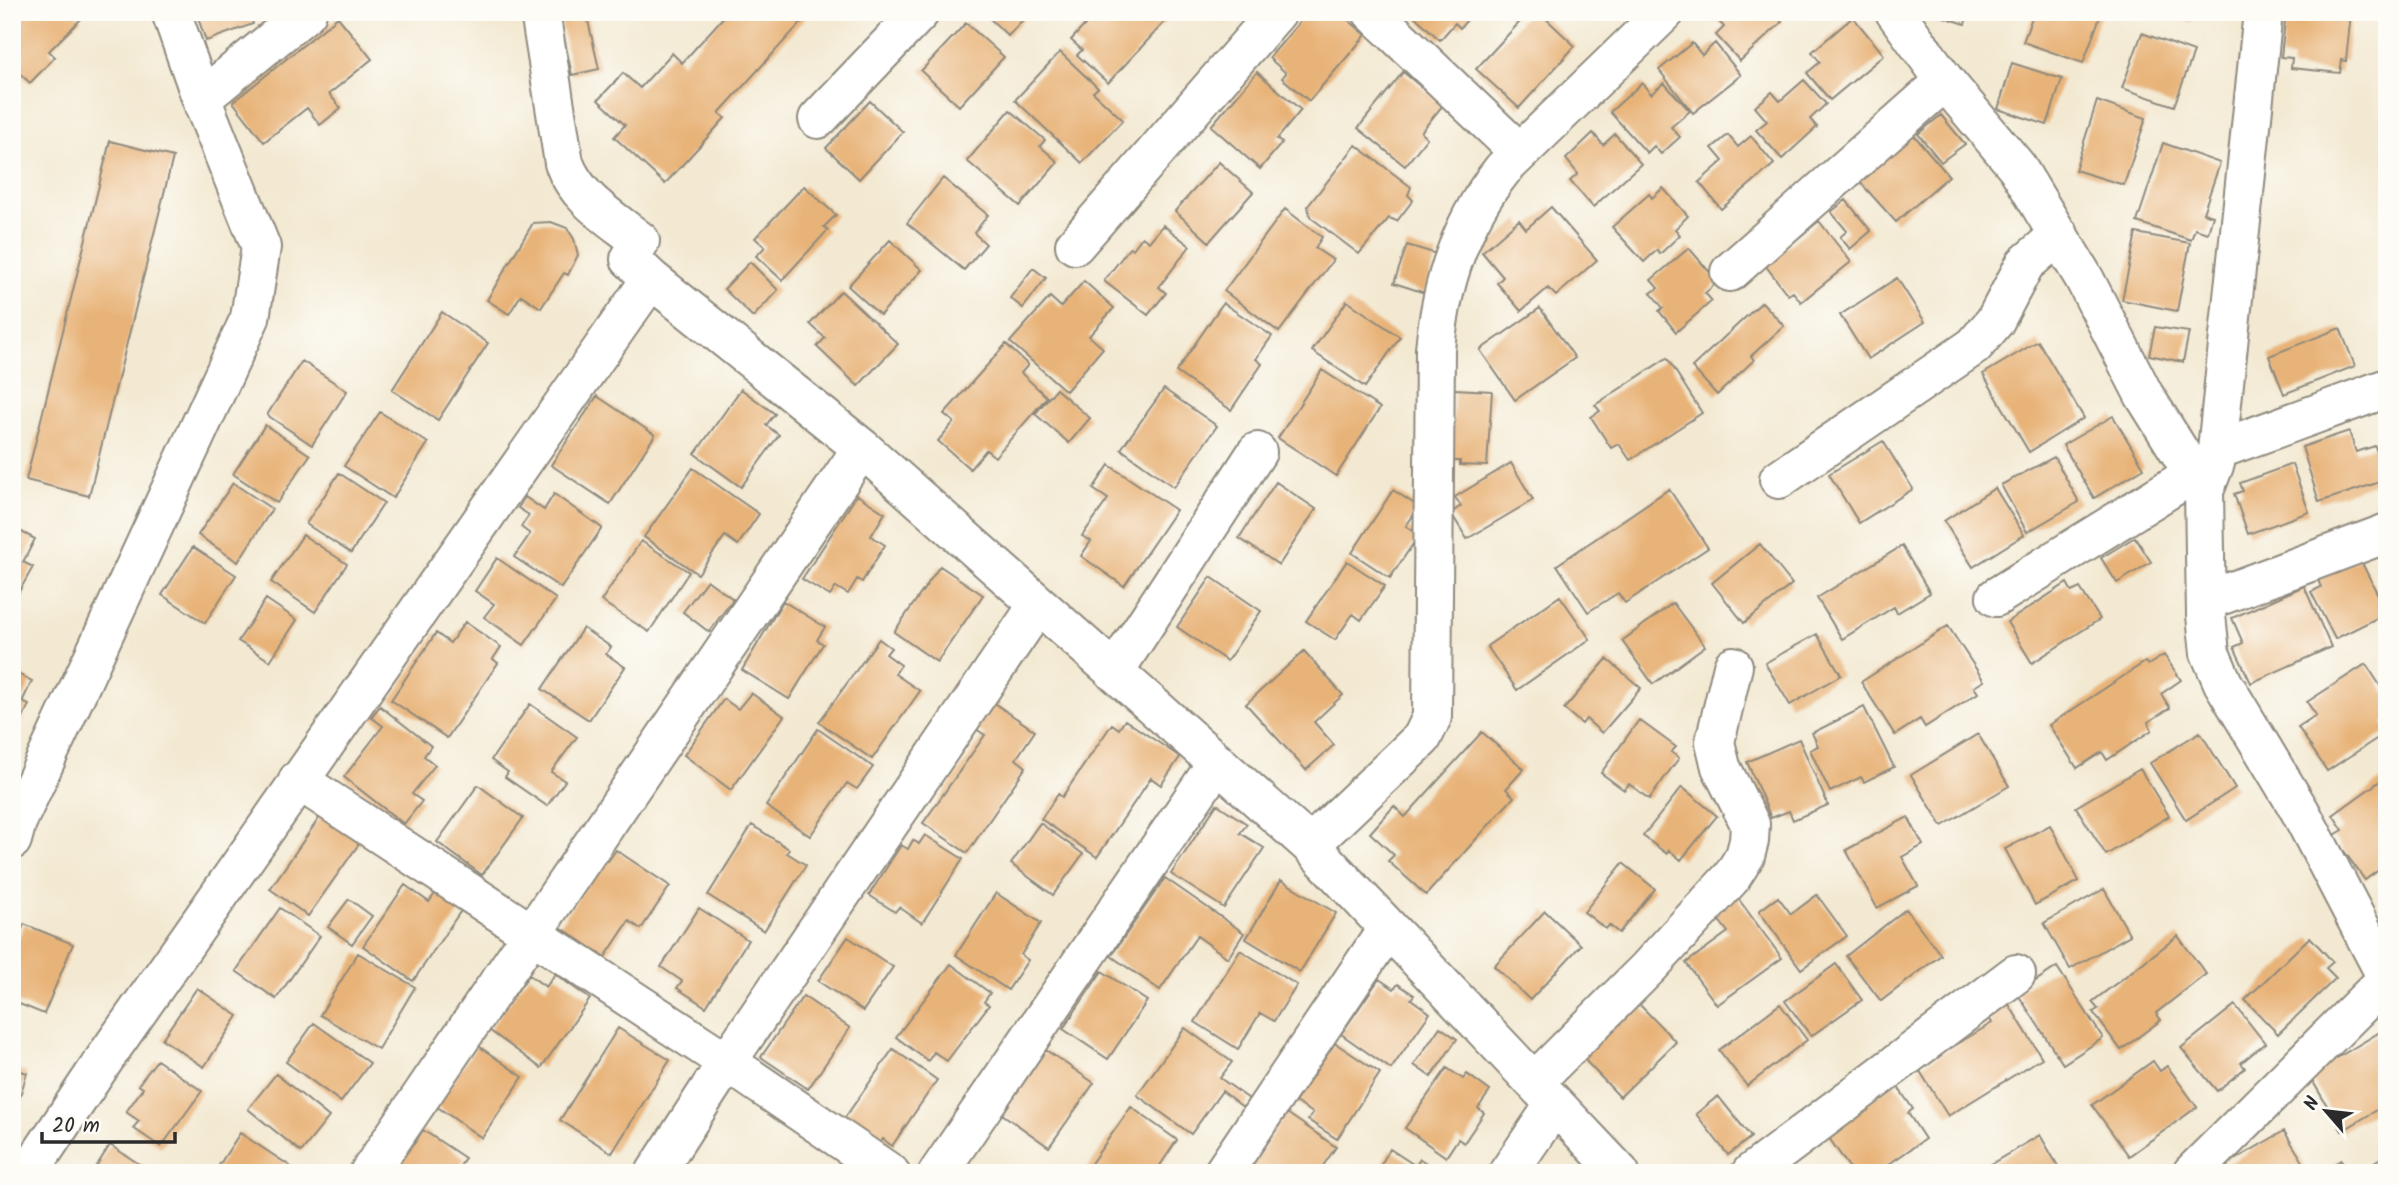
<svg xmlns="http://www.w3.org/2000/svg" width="2399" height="1185" font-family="Kalam,sans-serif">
<rect width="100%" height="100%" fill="#fdfcf7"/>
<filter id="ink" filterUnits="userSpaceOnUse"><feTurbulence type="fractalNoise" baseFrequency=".0143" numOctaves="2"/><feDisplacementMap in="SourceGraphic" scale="14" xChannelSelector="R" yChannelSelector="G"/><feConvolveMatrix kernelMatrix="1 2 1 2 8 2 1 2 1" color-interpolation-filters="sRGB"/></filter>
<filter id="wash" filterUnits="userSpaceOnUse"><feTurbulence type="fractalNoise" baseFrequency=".00686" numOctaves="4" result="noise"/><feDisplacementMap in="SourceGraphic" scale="28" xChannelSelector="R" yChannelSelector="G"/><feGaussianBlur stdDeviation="1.57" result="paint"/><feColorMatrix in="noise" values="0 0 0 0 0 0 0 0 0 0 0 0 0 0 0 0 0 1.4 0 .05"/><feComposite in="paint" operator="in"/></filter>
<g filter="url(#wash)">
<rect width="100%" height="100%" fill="#f3e9d2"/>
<g id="blocks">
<path fill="#e8b378" d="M12 12H74L81 19 49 51 55 57 30 83 12 66Z
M196 12H249L253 24 206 41Z
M564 12H586L599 69 572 75 560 18 565 17Z
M728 12H801L806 17 719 113 725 118 665 184 614 137 625 125 598 100 623 73 640 88 672 53 682 63Z
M983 12H1030L1008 36Z
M1105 12H1174L1108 83 1077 55 1082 50 1071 40 1096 13 1100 17Z
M1308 12H1339L1366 35 1309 101 1282 78 1286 73 1269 58Z
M1410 12H1474L1460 28 1455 23 1440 40Z
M1529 12H1539L1575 46 1519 108 1476 69Z
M1710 12H1773L1782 22 1740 61 1716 35 1724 27Z
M1929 12H1969L1965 24Z
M2034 12 2101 14 2083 63 2023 42Z
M2165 12H2194L2191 22Z
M2286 12H2351L2346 61 2342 60 2340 73 2291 68 2292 58 2281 57Z
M338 17 372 59 329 94 341 108 320 125 307 108 264 142 233 102Z
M1853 17 1884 55 1830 100 1807 73 1820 62 1812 52Z
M966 23 1004 57 959 106 921 71Z
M2142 33 2194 52 2174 106 2122 88Z
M1692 43 1702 55 1715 43 1741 75 1693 113 1659 70Z
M1060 52 1098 88 1093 92 1123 120 1082 163 1015 100Z
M2012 63 2062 79 2047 125 1998 109Z
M1257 72 1301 110 1277 139 1282 143 1260 169 1211 126Z
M1403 72 1443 105 1421 132 1427 138 1405 166 1358 128Z
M1804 80 1826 104 1810 119 1817 127 1782 159 1756 130 1767 121 1755 107 1772 92 1780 101Z
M1642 83 1651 94 1664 83 1690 111 1671 127 1680 137 1661 154 1654 146 1647 153 1610 112Z
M870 101 903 132 859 179 826 148Z
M2097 101 2146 118 2124 185 2075 170Z
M1010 110 1045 140 1040 146 1058 162 1020 206 967 161Z
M1941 115 1965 144 1941 162 1918 134Z
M1593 133 1603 145 1615 134 1641 164 1593 207 1570 181 1578 174 1566 159Z
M1913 134 1949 176 1896 222 1859 181Z
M1728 135 1738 147 1751 136 1774 164 1721 209 1699 182 1723 161 1712 148Z
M110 141 173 157 89 496 26 480Z
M2163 143 2220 163 2203 213 2213 216 2208 233 2195 229 2191 240 2137 222Z
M1356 145 1411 187 1408 195 1413 200 1397 221 1389 218 1359 254 1310 217 1308 206Z
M1219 162 1253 192 1209 242 1175 211Z
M943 178 988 215 974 233 986 244 964 270 907 223Z
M804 186 836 215 824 227 828 230 782 280 756 256 765 247 755 238Z
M1663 188 1688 216 1675 229 1680 235 1660 254 1657 250 1644 262 1612 227 1649 194 1652 198Z
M1846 200 1871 231 1850 249 1840 237 1847 231 1831 212Z
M1551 207 1597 260 1556 296 1548 288 1521 311 1497 283 1503 277 1482 252 1519 220 1526 229Z
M1285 209 1322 237 1315 248 1333 260 1279 332 1224 291Z
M1819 221 1851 262 1801 302 1793 292 1788 295 1765 265Z
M551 222 567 228 574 239 578 255 568 275 564 273 541 308 521 295 509 314 487 300 533 223Z
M1163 225 1190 246 1159 287 1166 293 1148 315 1104 281 1130 247 1133 249 1142 237 1149 242Z
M2136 233 2190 243 2177 311 2122 300Z
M890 240 922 270 880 315 848 286Z
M1407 245 1437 254 1425 293 1394 283Z
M1689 248 1718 282 1705 293 1712 301 1676 332 1659 311 1663 308 1651 293 1658 288 1651 280Z
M750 262 778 290 753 317 724 289Z
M1033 268 1046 278 1023 308 1010 298Z
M1897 278 1925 322 1868 359 1840 315Z
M1084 281 1114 308 1089 336 1103 348 1066 391 1010 342 1050 297 1061 307Z
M841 291 898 344 858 386 817 347 825 338 810 324Z
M1347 301 1400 337 1365 387 1312 351Z
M1762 302 1784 326 1751 356 1754 360 1717 395 1692 367Z
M1223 303 1272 336 1256 359 1262 364 1231 410 1176 372Z
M1540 308 1575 358 1515 400 1480 350Z
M442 312 488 343 438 420 392 390Z
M2155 327 2189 332 2183 362 2149 355Z
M2340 328 2355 366 2284 394 2269 356Z
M2038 341 2084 418 2029 452 1983 374Z
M1006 344 1028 365 1021 373 1047 397 995 457 986 450 970 469 938 441 954 422 944 414Z
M1667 358 1702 413 1630 460 1619 444 1611 448 1591 417 1600 411 1595 405Z
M302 361 347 391 312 445 267 415Z
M1322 370 1380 408 1336 476 1278 438Z
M741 389 775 414 766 425 779 435 741 487 695 454Z
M1056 389 1090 418 1069 443 1035 414Z
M1164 389 1217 426 1174 487 1121 449Z
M1454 389 1492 391 1487 466 1460 465V461H1451Z
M597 396 655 435 610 504 551 465Z
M380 412 428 443 393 498 344 466Z
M2113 416 2144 468 2094 498 2063 445Z
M265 425 310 455 277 503 233 474Z
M2349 431 2356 452 2375 446 2386 480 2319 502 2302 447Z
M1883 441 1913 489 1859 523 1829 474Z
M2054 457 2079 502 2027 532 2001 485Z
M1511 463 1533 500 1467 539 1451 513 1461 506 1455 497Z
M2292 464 2309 512 2248 534 2234 494 2243 491 2240 483Z
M1109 465 1176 510 1124 586 1081 556 1091 541 1082 536 1108 499 1093 489Z
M693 468 759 514 738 545 725 536 698 574 644 537Z
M339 473 384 503 351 553 306 524Z
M1276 482 1316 509 1279 565 1239 538Z
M233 483 272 509 238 562 198 535Z
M1995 488 2024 535 1973 567 1944 521Z
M1669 489 1708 548 1625 603 1618 593 1588 612 1557 565Z
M1393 490 1419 507 1406 526 1419 535 1390 578 1352 553Z
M554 494 602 528 561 588 514 557 530 534 521 527 529 515 518 508 525 497 544 510Z
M857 495 885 513 871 536 885 545 862 582 857 579 848 594 836 587 830 596 802 579Z
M12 527 35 539 23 562 33 567 12 604Z
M303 535 347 564 315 612 271 582Z
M2135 537 2151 562 2117 583 2101 558Z
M641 541 689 572 649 632 601 601Z
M1760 544 1792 584 1744 623 1712 583Z
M1902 546 1930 593 1897 613 1894 607 1842 639 1817 598Z
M193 547 236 575 205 623 162 595Z
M497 558 556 599 524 645 484 617 494 604 475 591Z
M2360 559 2387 613 2335 639 2311 592 2321 587 2318 580Z
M1347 561 1385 586 1361 620 1353 614 1335 640 1306 621Z
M940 566 983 595 937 662 894 632Z
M1211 577 1261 611 1227 661 1177 627Z
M707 580 733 599 709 632 683 612Z
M2067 583 2072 592 2080 588 2100 619 2032 663 2007 622Z
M2304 586 2331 647 2251 683 2234 647 2243 643 2232 618Z
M1560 596 1590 639 1517 690 1487 646Z
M266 599 297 620 270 661 238 641Z
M783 601 825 627 817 640 823 644 789 699 742 670Z
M1673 603 1705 646 1653 684 1622 641Z
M465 622 501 647 493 659 498 663 447 738 391 700 436 633 450 643Z
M1948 626 1984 681 1974 687 1978 693 1925 727 1920 719 1895 735 1861 682Z
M583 628 611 647 606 654 625 667 589 720 542 689Z
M1817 634 1841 675 1790 705 1765 663Z
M879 639 891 648 886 654 901 665 895 674 920 691 872 759 819 722Z
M1304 651 1343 695 1314 722 1334 745 1306 770 1246 704Z
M2164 655 2181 680 2161 694 2170 708 2148 722 2152 730 2107 760 2102 752 2077 768 2049 725 2145 662 2148 665Z
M1607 659 1641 688 1602 733 1586 719 1582 724 1564 709Z
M2366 664 2387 696V721L2383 723 2387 732 2327 771 2298 727 2316 715 2307 702Z
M12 671 32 681 22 702 29 705 12 739Z
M751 693 784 716 731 790 684 755 724 699 738 709Z
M994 703 1035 731 1016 759 1026 767 967 853 923 823 985 735 976 729Z
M530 704 577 737 551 772 565 781 547 806 505 777 508 772 491 760Z
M380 706 431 746 424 756 435 765 412 794 422 801 404 824 344 777 383 726 371 717Z
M1864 707 1894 767 1864 782 1861 777 1830 792 1810 750 1818 746 1812 733Z
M1125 720 1180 757 1161 785 1151 778 1097 857 1041 819 1058 794 1062 797 1112 724 1119 729Z
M1639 720 1676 747 1671 752 1679 758 1649 799 1629 784 1624 790 1601 773Z
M818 729 873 767 857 789 847 783 810 836 766 806Z
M1482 732 1524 769 1506 789 1514 797 1426 895 1388 861 1394 855 1370 833 1394 806 1405 817Z
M2200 732 2235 788 2186 820 2150 763Z
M1978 734 2009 786 1942 826 1911 775Z
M1799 739 1828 805 1793 820 1789 811 1771 818 1747 762Z
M2140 769 2169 816 2106 855 2076 807Z
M2387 776V864L2365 880 2333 836 2343 830 2333 815Z
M478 785 523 818 482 875 437 842Z
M1682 787 1717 816 1681 860 1669 850 1667 854 1643 836Z
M1217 804 1247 824 1240 833 1264 848 1224 908 1171 874Z
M322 814 361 841 308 916 270 889Z
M1908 817 1923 845 1902 857 1918 886 1877 908 1846 850Z
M1040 823 1083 854 1053 895 1011 864Z
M752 825 789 849 787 853 806 865 764 931 708 895Z
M2050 825 2079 881 2035 905 2005 849Z
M925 835 963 859 922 923 899 907 895 912 869 895 901 845 908 849 913 840 919 844Z
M616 850 670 886 641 929 629 921 605 957 559 926 604 859 608 861Z
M1623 863 1655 889 1619 933 1609 925 1606 929 1584 912Z
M1165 878 1244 933 1228 958 1197 936 1160 990 1111 956Z
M1281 880 1336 913 1300 972 1246 939Z
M405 885 429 902 436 892 462 909 413 981 363 946Z
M2104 889 2130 935 2070 969 2044 923Z
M996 893 1041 923 1021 955 1028 960 1008 990 956 955Z
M1817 895 1847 936 1801 969 1759 911 1778 897 1791 914Z
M1737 897 1782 958 1717 1005 1686 963 1728 932 1714 914Z
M349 899 372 916 352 944 328 927Z
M280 908 320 936 276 999 236 971Z
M699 908 748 940 706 1007 677 988 682 981 661 967Z
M1906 909 1941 955 1881 1001 1846 956Z
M1545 911 1581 945 1530 1000 1494 966Z
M24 924 73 944 44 1014 12 1001V953Z
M2178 936 2206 974 2156 1013 2161 1020 2121 1050 2093 1012 2098 1009 2092 1002Z
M848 937 893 967 863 1011 818 981Z
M2310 937 2333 962 2326 968 2336 978 2278 1034 2245 1000Z
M1240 950 1297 985 1274 1021 1260 1013 1238 1049 1195 1022Z
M358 953 415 987 378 1049 320 1015Z
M951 964 990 993 984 1002 989 1005 947 1061 934 1052 928 1061 896 1037Z
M1836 964 1862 1000 1811 1036 1785 1001Z
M2057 967 2103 1038 2063 1064 2017 993Z
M1102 971 1147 1001 1108 1059 1063 1029Z
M555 974 590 999 541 1068 489 1030 529 975 546 987Z
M1379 979 1394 989 1398 984 1414 995 1411 999 1430 1013 1391 1069 1341 1034Z
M197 988 238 1016 204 1067 162 1039Z
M803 996 850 1028 808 1089 761 1057Z
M1638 1003 1676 1042 1620 1097 1582 1057Z
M2008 1003 2042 1058 1948 1116 1918 1068 1992 1023 1988 1016Z
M1780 1004 1807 1040 1747 1086 1719 1050Z
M2235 1005 2265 1043 2241 1063 2245 1068 2217 1091 2181 1048Z
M314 1023 370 1063 341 1102 286 1062Z
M1440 1027 1457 1039 1431 1077 1414 1065Z
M618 1028 670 1060 612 1153 560 1120Z
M1185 1028 1232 1062 1220 1078 1249 1099 1244 1108 1222 1091 1191 1134 1137 1095Z
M2380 1032 2387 1044V1104L2342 1131 2309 1075Z
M1335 1043 1380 1073 1337 1139 1308 1120 1313 1113 1295 1102Z
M477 1045 523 1077 482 1138 436 1106Z
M893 1049 937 1080 892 1146 883 1139 880 1144 844 1119Z
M1046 1050 1094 1083 1049 1147 1002 1114Z
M157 1060 202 1091 161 1147 133 1128 139 1121 126 1112 143 1088 138 1085Z
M2153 1061 2160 1071 2167 1066 2197 1107 2129 1156 2092 1105Z
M12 1068 27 1073 13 1119H12Z
M1447 1068 1463 1079 1467 1074 1490 1091 1478 1108 1484 1113 1464 1143 1458 1139 1446 1157 1405 1128Z
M276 1074 329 1117 301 1152 248 1109Z
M1895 1083 1913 1109 1908 1113 1925 1139 1876 1173H1853L1825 1132Z
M1718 1096 1751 1137 1728 1155 1696 1114Z
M1131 1107 1177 1140 1155 1173H1087L1085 1172Z
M1287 1113 1336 1147 1318 1173H1247Z
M423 1130 465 1158 456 1173H388L409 1141 414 1144Z
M2284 1131 2305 1165 2292 1173H2221L2219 1169Z
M240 1133 290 1166 285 1173H214Z
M2040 1135 2062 1173H1976Z
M110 1145 153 1173H92Z
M1390 1149 1416 1166 1420 1159 1441 1173H1376Z
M2387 1154V1173H2366L2363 1169Z
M2341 1160 2348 1173H2320Z"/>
</g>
</g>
<g filter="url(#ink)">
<use href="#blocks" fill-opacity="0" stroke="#8f8a7e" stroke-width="2"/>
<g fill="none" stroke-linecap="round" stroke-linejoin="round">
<g stroke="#8f8a7e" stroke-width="42">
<path id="minor" d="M1372 12 1519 152
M1895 12 1945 81 2017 167 2084 278 2144 395 2204 491
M2263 12 2217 450 2215 463 2204 491 2206 615 2210 653 2223 683 2300 811 2387 978
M202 98 307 12
M818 119 920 12
M1075 245 1277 12
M1730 272 1945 81
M651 279 862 448 1310 845 1620 1173
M2217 450 2387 388
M1779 479 1974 346 1995 321 2025 264 2059 235
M1996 597 2193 474
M2206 601 2387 533
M1114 672 1257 452
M298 780 727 1062 890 1173
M12 840 17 822 250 318 261 247 203 103 171 12
M1310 845 1422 738 1432 717 1435 349C1441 284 1461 221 1503 169L1665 12
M1534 1082 1648 968 1731 878 1745 856 1749 841 1750 824 1721 767 1715 742 1733 666
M32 1173 41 1154 110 1051 651 279 630 259 640 241C611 218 577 199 564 163L540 12
M369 1173 862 448
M655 1173 727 1062 1038 605
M938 1173 1217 763
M1223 1173 1388 928
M1508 1173 1555 1104
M1751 1173 2016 974
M2192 1173 2387 979"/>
</g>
<use href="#minor" stroke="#fff" stroke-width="38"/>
</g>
</g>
<rect width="2399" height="1185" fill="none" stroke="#fdfcf7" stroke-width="42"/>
<g transform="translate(2326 1111) rotate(298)" stroke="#fdfcf7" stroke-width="5" paint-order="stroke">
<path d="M0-5L12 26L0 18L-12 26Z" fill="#2b2b2b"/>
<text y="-10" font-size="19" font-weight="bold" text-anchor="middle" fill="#2b2b2b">N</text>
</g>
<path d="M42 1132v10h133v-10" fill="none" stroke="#2b2b2b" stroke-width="3.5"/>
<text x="52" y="1132" font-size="21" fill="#2b2b2b" stroke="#fdfcf7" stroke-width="5" paint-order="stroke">20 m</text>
</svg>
